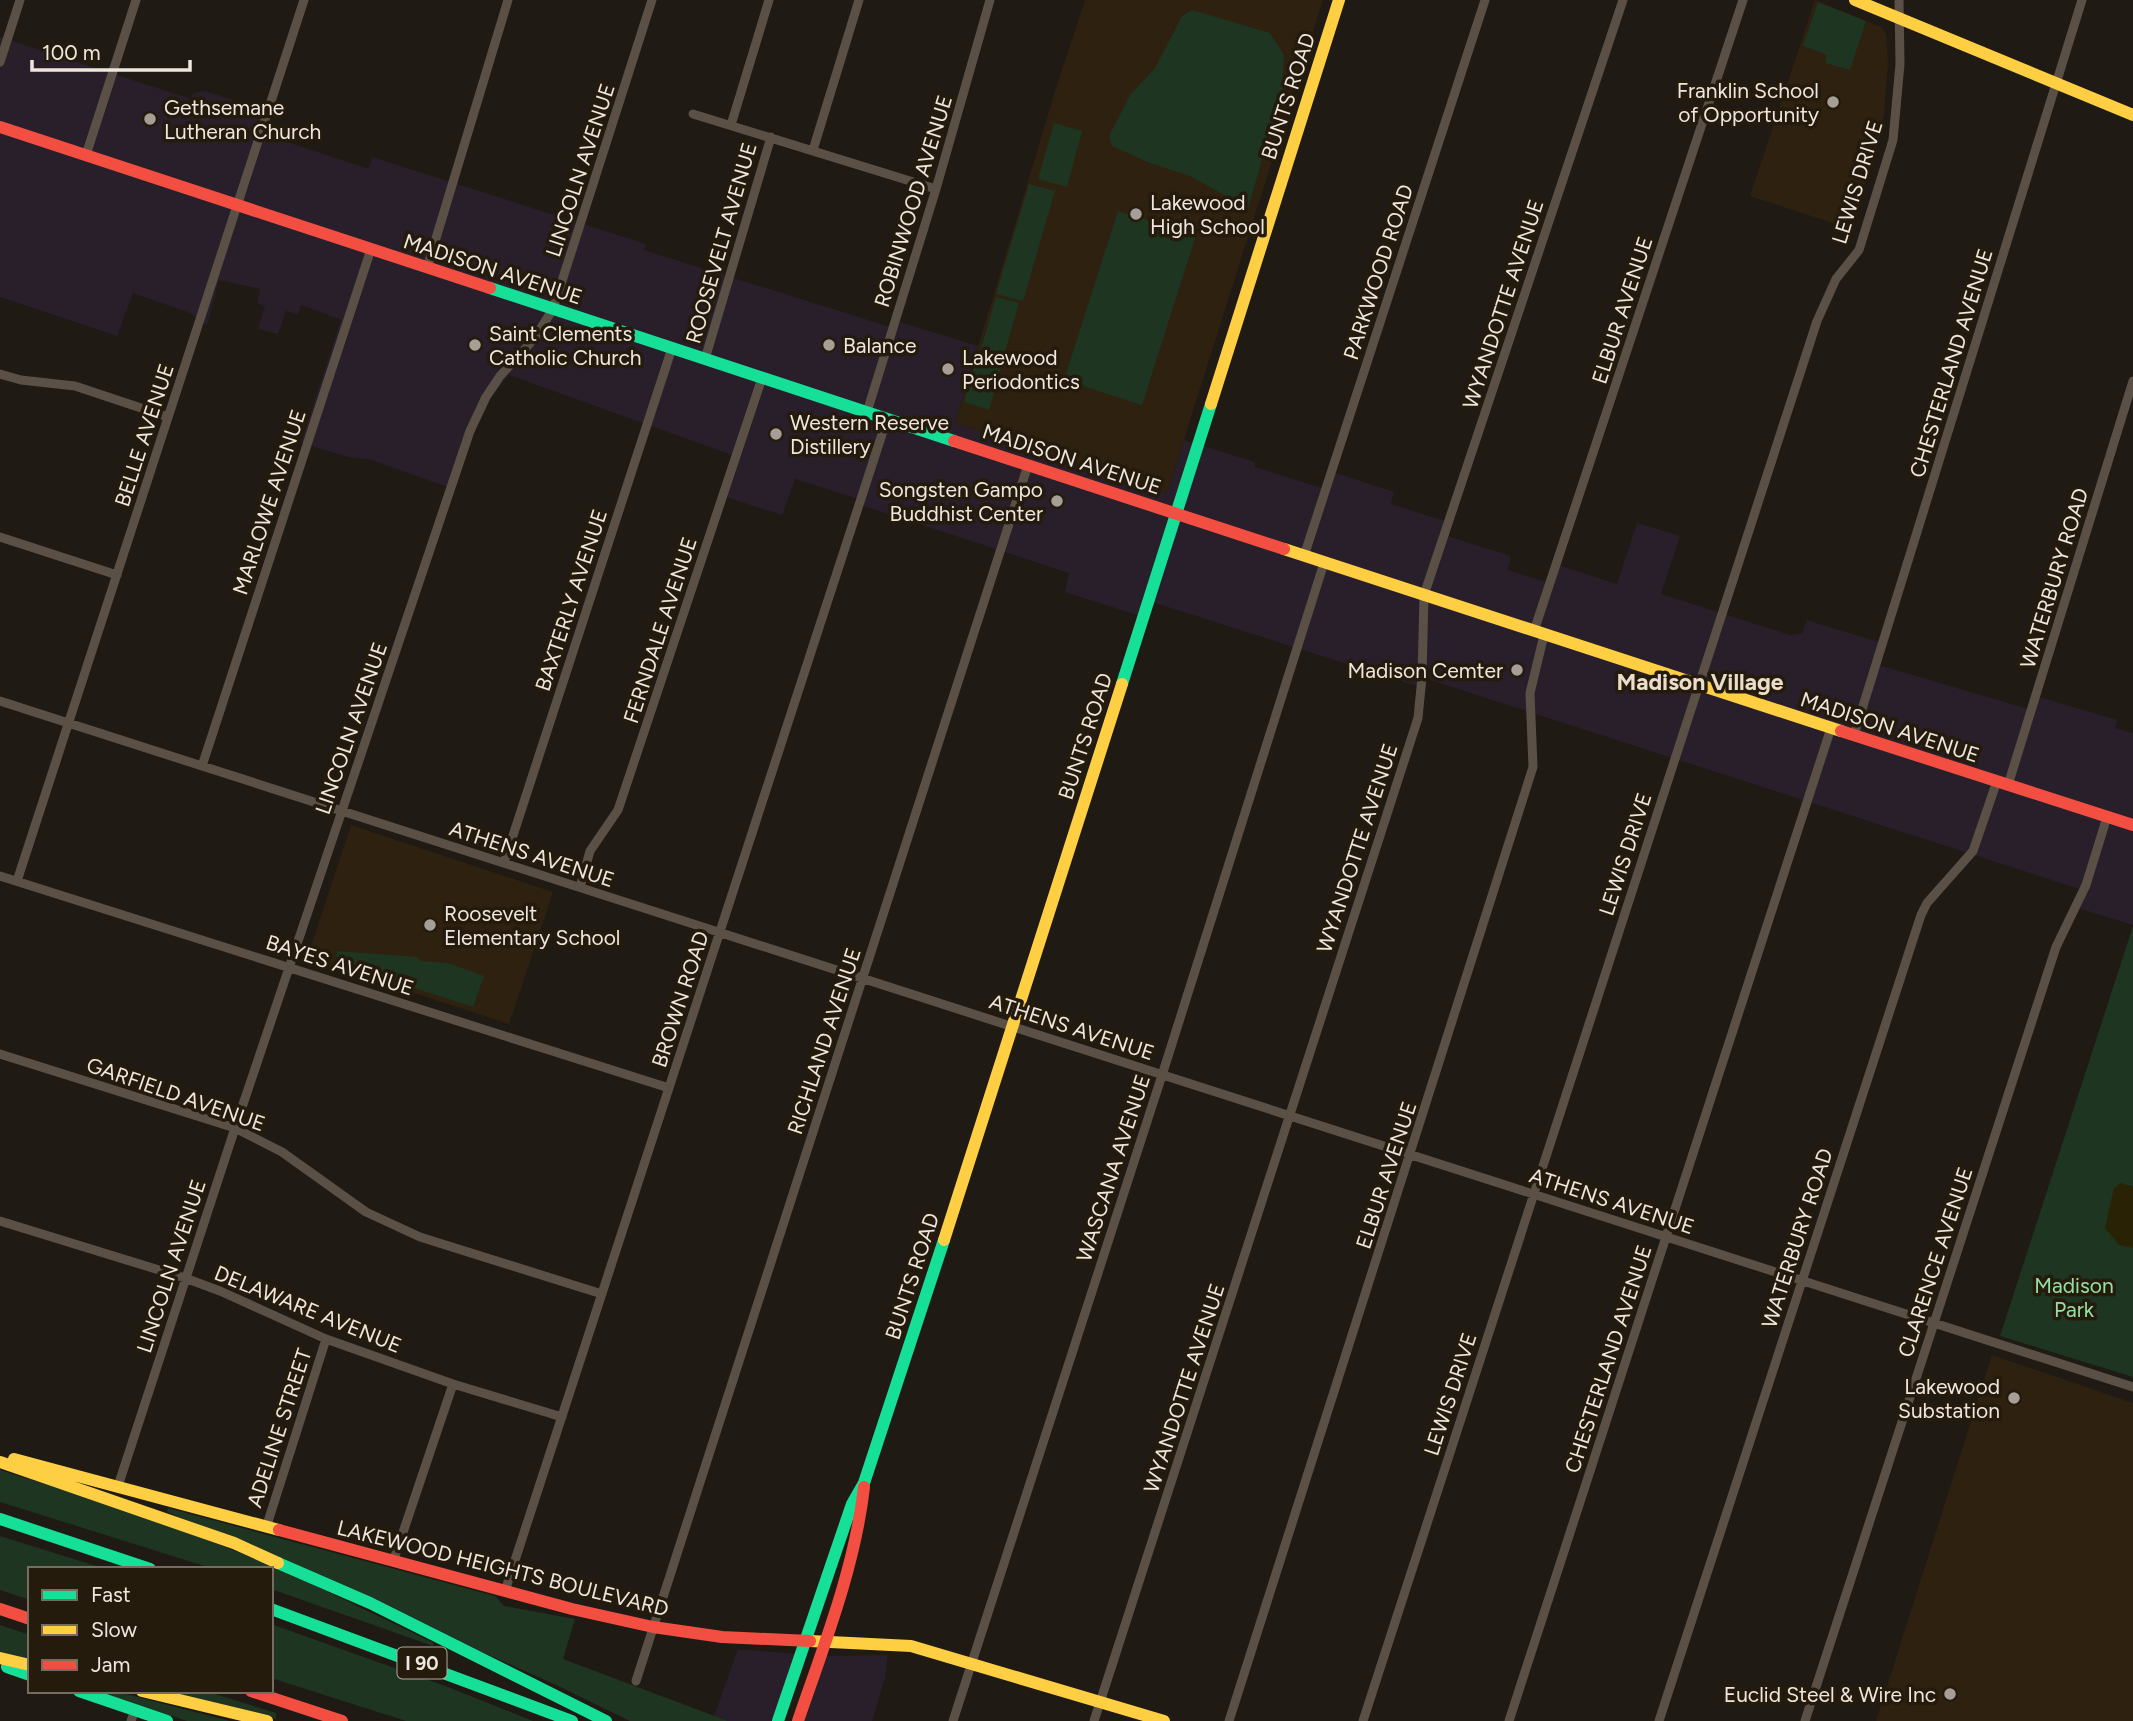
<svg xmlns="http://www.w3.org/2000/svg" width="2133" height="1721" font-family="Figtree,sans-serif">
<rect width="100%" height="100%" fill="#1f1a13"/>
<path fill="#281f2a" d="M0 37 191 99 193 93 204 91 273 112 266 135 369 169 372 157 646 244 644 250 897 329 900 322 978 346 955 423 1167 493 1184 440 1255 462V467L1328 490 1333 472 1394 492 1391 504 1451 523 1447 536 1511 556 1508 570 1552 584 1558 565 1617 584 1637 523 1680 536 1661 594 1790 635 1802 633 1807 620 1885 644 1879 665 2028 709 2033 695 2117 720 2115 728 2133 733V925L2078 908 2086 891 1427 679 1426 689 1152 602 1147 618 1065 592 1069 573 870 508 861 505 862 500 795 479 782 515 719 495 732 455 509 375 488 401 466 442 450 488 372 460 348 457 301 443 341 320 301 305 298 314 286 311 278 334 258 329 265 306 257 303 260 289 219 280 207 325 190 313 133 293 117 336 0 297Z
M738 1649 795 1654 773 1721H728L714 1716Z
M888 1655 885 1678 872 1721H805L825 1656Z"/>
<path fill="#2f2110" d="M1085 0H1323L1167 493 955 423 1058 82Z
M1815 0 1883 28 1886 35 1888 61 1884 115 1876 150 1851 229 1750 196Z
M351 825 553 892 509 1024 307 958Z
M1992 1355 2133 1403V1721H1876Z"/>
<path fill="#1d3521" d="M1818 2 1866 21 1850 70 1825 63 1827 55 1803 46Z
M1192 10 1270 33 1284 55 1282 91 1248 208 1190 176 1150 163 1112 146 1109 136 1130 95 1155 68 1182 16Z
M1054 123 1082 131 1067 187 1038 179Z
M1029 184 1055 191 1023 301 996 294Z
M1118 211 1196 235 1142 405 1064 380Z
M996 297 1019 303 1004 355 981 349Z
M979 350 1004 357 989 410 964 402Z
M2133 926V1377L2000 1336Z
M337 951 418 957 420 961 448 963 484 976 473 1007 411 987 410 992 336 967Z
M0 1470 141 1514 283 1570 434 1643 433 1646 271 1589V1569H214L0 1502Z
M168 1508 495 1596 504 1606 575 1619 563 1659 728 1721H630L554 1684 167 1512Z
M0 1536 106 1569H30V1600L0 1590Z
M271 1624 448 1687 533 1721H406L271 1678Z
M0 1625 30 1635V1659L0 1652Z
M102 1691H114L230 1721H187L101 1693Z
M166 1691H205L276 1713V1719Z"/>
<path fill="#292205" d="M2121 1183 2133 1187V1248L2119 1245 2105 1228 2114 1188Z"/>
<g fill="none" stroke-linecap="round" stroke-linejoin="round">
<path stroke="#5b5046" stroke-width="9" d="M0 62 20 0
M693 114 936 189
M731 125 769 0
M813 150 859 0
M86 155 136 0
M427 268 508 0
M705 359 771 137
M0 374 21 380 75 386 168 417
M867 412 936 189 990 0
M0 537 117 575
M1304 556 1485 0
M1534 631 1743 0
M0 701 2133 1387
M1854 735 2082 0
M202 766 371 249
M2008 785 2133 381
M504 863 672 348
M0 876 669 1088
M17 881 304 0
M580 887 590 851 618 810 762 378
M0 1054 235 1128 282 1152 366 1212 420 1237 602 1294
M0 1221 185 1278 220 1291 326 1339 453 1384 562 1417
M118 1486 235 1128 470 431 486 397 500 376 534 339 553 309 652 0
M266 1528 326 1339
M393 1562 453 1384
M505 1591 887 419
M636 1681 1028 465
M131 1721 135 1710
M953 1721 1164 1069 1324 563
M1094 1721 1418 718 1422 677 1424 595 1623 0
M1229 1721 1533 767 1530 693 1544 635
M1363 1721 1817 321 1836 279 1859 250 1893 140 1900 64 1899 0
M1509 1721 1831 728
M1659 1721 1921 915 1927 903 1973 851 1997 781
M1805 1721 2056 947 2086 885 2107 817"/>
<path stroke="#16e098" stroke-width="12" d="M490 288 954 441
M1122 684 1211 404
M0 1519 150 1569
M278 1563 370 1603 606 1721
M271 1609 572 1721
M7 1667 30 1675
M79 1691 167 1721
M778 1721 852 1504 864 1483 944 1240"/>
<path stroke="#ffcf43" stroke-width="12" d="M1855 0 2133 115
M1211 404 1339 0
M1284 549 1841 731
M944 1240 1122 684
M14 1459 279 1530
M0 1462 234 1543 278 1563
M810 1641 911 1646 1164 1721
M0 1658 30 1665
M142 1691 267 1721"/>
<path stroke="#f24e42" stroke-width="12" d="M0 127 490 288
M954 441 1284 549
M1841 731 2133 825
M279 1530 572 1609 653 1627 722 1637 810 1641
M0 1609 30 1619
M251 1691 342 1721
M798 1721C824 1645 855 1567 864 1487"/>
</g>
<g fill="#a69f98" stroke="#251b0d" stroke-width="2.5">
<circle cx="1833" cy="102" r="7"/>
<circle cx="150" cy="119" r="7"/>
<circle cx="1136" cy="214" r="7"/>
<circle cx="475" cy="345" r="7"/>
<circle cx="829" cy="345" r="7"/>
<circle cx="948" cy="369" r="7"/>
<circle cx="776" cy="434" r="7"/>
<circle cx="1057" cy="501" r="7"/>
<circle cx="1517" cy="670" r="7"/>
<circle cx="430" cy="925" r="7"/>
<circle cx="2014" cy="1398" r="7"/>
<circle cx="1950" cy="1694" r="7"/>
</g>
<g text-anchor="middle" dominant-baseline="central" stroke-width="7" stroke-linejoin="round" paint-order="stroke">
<rect fill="#251b0d" stroke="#b2aaa0" stroke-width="2" x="397.5" y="1647.5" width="49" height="31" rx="5"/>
<g font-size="19" font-weight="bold" fill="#efe7df">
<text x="422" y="1663">I 90</text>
</g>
<g font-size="21" fill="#efe7df" stroke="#251b0d" text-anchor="start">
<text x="1819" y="90" text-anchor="end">Franklin School<tspan x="1819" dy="24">of Opportunity</tspan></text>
<text x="164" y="107">Gethsemane<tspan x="164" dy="24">Lutheran Church</tspan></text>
<text x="1150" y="202">Lakewood<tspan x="1150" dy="24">High School</tspan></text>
<text x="489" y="333">Saint Clements<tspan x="489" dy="24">Catholic Church</tspan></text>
<text x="843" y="345">Balance</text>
<text x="962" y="357">Lakewood<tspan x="962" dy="24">Periodontics</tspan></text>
<text x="790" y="422">Western Reserve<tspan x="790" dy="24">Distillery</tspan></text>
<text x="1043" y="489" text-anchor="end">Songsten Gampo<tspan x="1043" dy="24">Buddhist Center</tspan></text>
<text x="1503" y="670" text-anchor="end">Madison Cemter</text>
<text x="444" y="913">Roosevelt<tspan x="444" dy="24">Elementary School</tspan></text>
<text x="2000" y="1386" text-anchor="end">Lakewood<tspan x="2000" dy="24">Substation</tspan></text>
<text x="1936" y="1694" text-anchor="end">Euclid Steel &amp; Wire Inc</text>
</g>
<g font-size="21" fill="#efe7df" stroke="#251b0d">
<text transform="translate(1288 96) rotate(-72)">BUNTS ROAD</text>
<text transform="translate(580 170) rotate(-72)">LINCOLN AVENUE</text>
<text transform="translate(1857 182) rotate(-73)">LEWIS DRIVE</text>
<text transform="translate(913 201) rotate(-73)">ROBINWOOD AVENUE</text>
<text transform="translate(721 243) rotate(-74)">ROOSEVELT AVENUE</text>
<text transform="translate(493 269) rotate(18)">MADISON AVENUE</text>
<text transform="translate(1378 272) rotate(-72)">PARKWOOD ROAD</text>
<text transform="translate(1503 304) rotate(-72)">WYANDOTTE AVENUE</text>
<text transform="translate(1622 310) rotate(-72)">ELBUR AVENUE</text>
<text transform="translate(1951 363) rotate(-73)">CHESTERLAND AVENUE</text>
<text transform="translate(144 435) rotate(-72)">BELLE AVENUE</text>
<text transform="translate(1072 459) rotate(18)">MADISON AVENUE</text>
<text transform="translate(269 502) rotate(-72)">MARLOWE AVENUE</text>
<text transform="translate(2054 578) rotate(-73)">WATERBURY ROAD</text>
<text transform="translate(571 600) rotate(-72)">BAXTERLY AVENUE</text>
<text transform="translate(660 630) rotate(-72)">FERNDALE AVENUE</text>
<text transform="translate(1890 727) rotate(18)">MADISON AVENUE</text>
<text transform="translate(351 728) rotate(-71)">LINCOLN AVENUE</text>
<text transform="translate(1085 736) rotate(-72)">BUNTS ROAD</text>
<text transform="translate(1357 848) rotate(-72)">WYANDOTTE AVENUE</text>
<text transform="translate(532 854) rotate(18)">ATHENS AVENUE</text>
<text transform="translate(1625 854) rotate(-72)">LEWIS DRIVE</text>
<text transform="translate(340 965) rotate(18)">BAYES AVENUE</text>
<text transform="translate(680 999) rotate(-72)">BROWN ROAD</text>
<text transform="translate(1072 1027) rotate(18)">ATHENS AVENUE</text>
<text transform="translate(824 1041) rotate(-72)">RICHLAND AVENUE</text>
<text transform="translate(176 1094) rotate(19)">GARFIELD AVENUE</text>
<text transform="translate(1113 1168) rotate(-72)">WASCANA AVENUE</text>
<text transform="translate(1386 1175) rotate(-72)">ELBUR AVENUE</text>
<text transform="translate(1612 1201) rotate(18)">ATHENS AVENUE</text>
<text transform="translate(1797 1238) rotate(-72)">WATERBURY ROAD</text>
<text transform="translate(1935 1262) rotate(-72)">CLARENCE AVENUE</text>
<text transform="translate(171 1266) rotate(-72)">LINCOLN AVENUE</text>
<text transform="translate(912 1276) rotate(-72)">BUNTS ROAD</text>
<text transform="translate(308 1309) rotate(22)">DELAWARE AVENUE</text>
<text transform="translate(1608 1359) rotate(-72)">CHESTERLAND AVENUE</text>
<text transform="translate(1184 1388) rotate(-72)">WYANDOTTE AVENUE</text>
<text transform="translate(1450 1394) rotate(-72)">LEWIS DRIVE</text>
<text transform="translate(279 1428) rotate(-72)">ADELINE STREET</text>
<text transform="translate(503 1568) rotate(14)">LAKEWOOD HEIGHTS BOULEVARD</text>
</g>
<g font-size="21" fill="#92e1a3" stroke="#251b0d">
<text x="2074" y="1285">Madison<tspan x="2074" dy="24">Park</tspan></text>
</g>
<g font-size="23" font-weight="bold" fill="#ecddcb" stroke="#251b0d">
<text x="1700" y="682">Madison Village</text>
</g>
</g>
<rect x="28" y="1567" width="245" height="126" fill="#251b0d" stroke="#766d61" stroke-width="2"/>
<rect x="42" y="1590" width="35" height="10" fill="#16e098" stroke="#766d61" stroke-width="2"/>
<text x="91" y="1602" font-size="21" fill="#efe7df">Fast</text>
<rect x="42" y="1625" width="35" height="10" fill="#ffcf43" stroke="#766d61" stroke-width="2"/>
<text x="91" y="1637" font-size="21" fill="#efe7df">Slow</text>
<rect x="42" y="1660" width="35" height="10" fill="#f24e42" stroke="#766d61" stroke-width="2"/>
<text x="91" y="1672" font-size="21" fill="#efe7df">Jam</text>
<path d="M32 60v10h158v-10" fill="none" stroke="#efe7df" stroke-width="3.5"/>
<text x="42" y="60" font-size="21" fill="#efe7df" stroke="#251b0d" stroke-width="5" paint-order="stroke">100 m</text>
</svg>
